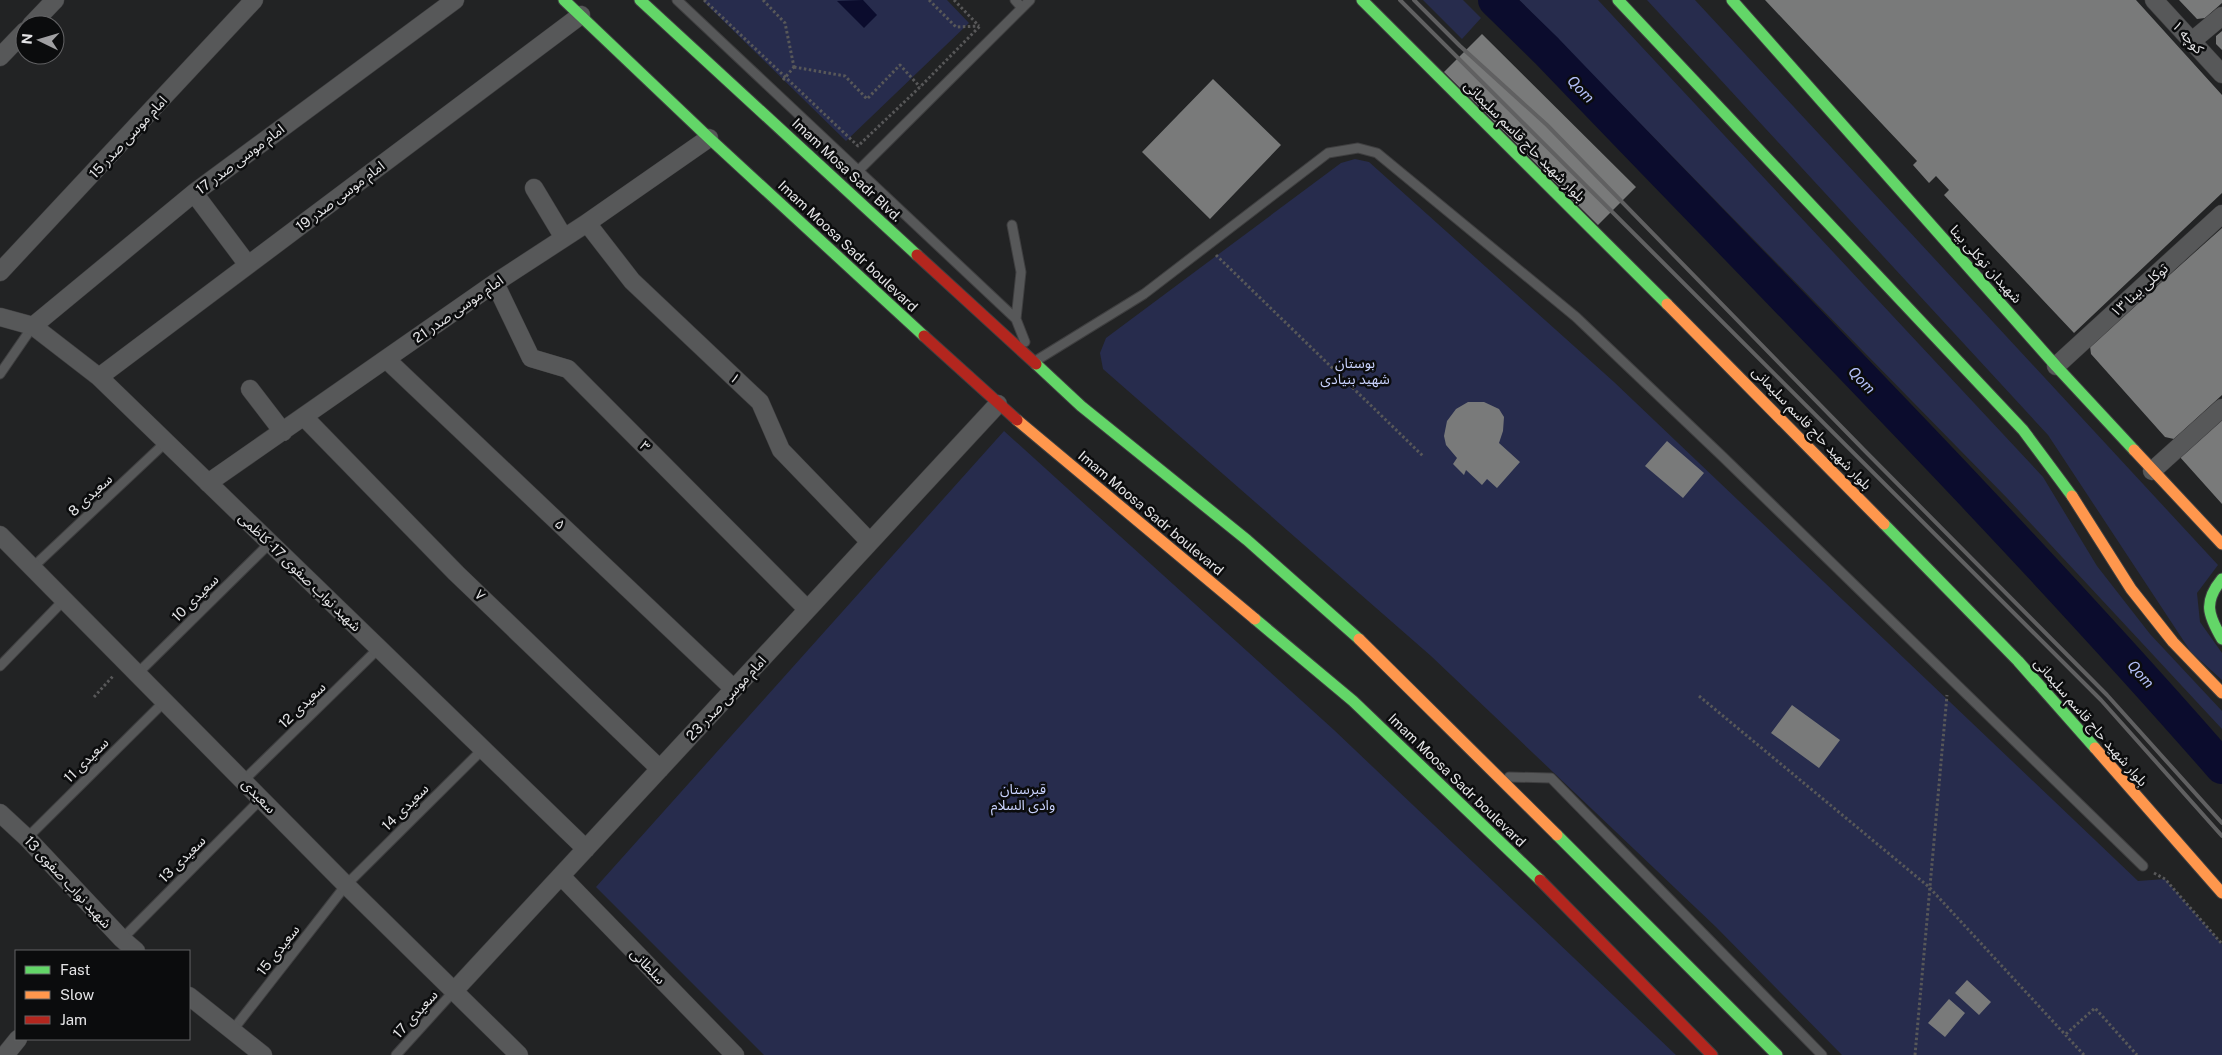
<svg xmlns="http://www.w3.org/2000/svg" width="2222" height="1055" font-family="'Public Sans','Noto Sans Arabic',sans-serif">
<rect width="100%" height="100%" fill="#222324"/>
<path fill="#272c4d" d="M706 0H947L969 23 846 141 704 2Z
M1423 0H1463L1481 18 1462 39Z
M1519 0H1598L2043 477 2097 566 2150 634 2222 711V729L2007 498Z
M1647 0H1695L2218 565 2197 593 2200 622 2222 653V680L2191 652 2048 435Z
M1355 159 1369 162 1614 382 2138 881 2165 879 2222 944V1055H1842L1716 927 1431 656 1103 369 1100 353 1106 338 1341 163Z
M1004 431 1334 730 1676 1055H764L596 887Z"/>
<path fill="#0b0c2d" d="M863 0 877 15 864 28 837 1Z"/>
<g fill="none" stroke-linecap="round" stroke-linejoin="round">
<path stroke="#0b0c2d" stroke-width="34" d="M1495 0 1547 51C1774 288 2006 520 2222 767"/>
</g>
<path fill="#797a7a" d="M1765 0H2136L2222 95V193L2074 333 1944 195 1949 190 1936 176 1929 183 1913 165 1917 161Z
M2179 0H2222V3L2205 18 2197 19Z
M2222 31V50L2216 44V36Z
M1482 34 1636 187 1598 225 1444 72Z
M1213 79 1281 145 1210 219 1142 152Z
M2222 228V395L2174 439 2165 437 2091 354 2090 346Z
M1468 402H1484L1499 409 1504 417 1503 431 1499 443 1520 462 1497 488 1487 479 1482 485 1466 470 1464 475 1453 464 1457 458 1446 445 1444 436 1447 421 1456 409Z
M2222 418V504L2179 456Z
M1667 441 1704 473 1683 498 1645 466Z
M1792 705 1840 740 1819 768 1771 733Z
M1967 980 1991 1002 1979 1015 1955 993Z
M1949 999 1965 1013 1945 1037 1928 1023Z"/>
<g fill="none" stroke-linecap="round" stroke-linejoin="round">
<g stroke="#3f3f40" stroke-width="11">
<path id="lane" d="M677 0 1016 319 1025 342
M1015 0 1022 8
M858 171 1030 0
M1012 225 1021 272 1016 319
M1037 360 1144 294 1328 153 1358 148 1377 153 1576 317 1723 457 2143 866
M0 374 33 326
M32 568 166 442
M0 666 63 601
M138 673 270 543
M1509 777 1551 778 1822 1055
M244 780 379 648
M27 838 165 701
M122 939 261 799
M232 1031 346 885 483 749
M396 1055 454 991"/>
</g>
<g stroke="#3f3f40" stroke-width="19">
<path id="street" d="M2154 0 2222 74
M31 25 55 0
M2192 41 2222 16
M0 57 25 31
M534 188 564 238
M194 193 248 265
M587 223 632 281 760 402 781 450 870 542
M0 272 254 0
M495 283 531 358 568 369 807 609
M0 317 33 326 99 377 586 849
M33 326 194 193 455 0
M386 359 734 689
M2056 366 2222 214
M99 377 581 15
M250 389 283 432
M304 417 456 573 660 769
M2152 471 2222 408
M208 483 495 283 587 223 709 138
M0 535 346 885 519 1055
M0 813 27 838 122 939 136 951
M561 876 735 1055
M454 991 998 404
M189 996 263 1055
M5 1055 18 1039"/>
</g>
<g stroke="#3f3f40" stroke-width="13">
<path id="fast" d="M564 0 709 138 924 336
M640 0 917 255
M1362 0 1667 304
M1618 0 2023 430 2072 496
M1732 0 2056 366 2134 450
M1036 364 1081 406 1247 540 1359 639
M1884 524 2018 661 2095 748
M2222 579C2203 602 2208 615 2222 639
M1255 619 1353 701 1540 880
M1557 835 1777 1055"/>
</g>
<g stroke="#3f3f40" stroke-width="13">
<path id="slow" d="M1667 304 1884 524
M1017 420 1255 619
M2134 450 2222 544
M2072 496 2131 589 2173 642 2222 693
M1359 639 1557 835
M2095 748 2222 893"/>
</g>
<g stroke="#3f3f40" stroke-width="13">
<path id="jam" d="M917 255 1036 364
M924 336 1017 420
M1540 880 1712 1055"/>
</g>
<path stroke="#585859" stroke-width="3" stroke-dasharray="2.5 2.5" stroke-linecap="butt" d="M704 0 858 146 920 87 980 26
M763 0 785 23 794 67
M929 0 956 27 979 26
M954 0 979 26
M794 67 845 76 867 99 900 65 920 87
M783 80 794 67
M1216 255 1424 457
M1699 696 1929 887 2084 1055
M94 697 114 675
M2154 873 2165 879 2222 944
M2066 1034 2095 1008 2137 1055
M1915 1055 1947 695"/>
<use href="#lane" stroke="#575859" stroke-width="9"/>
<use href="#street" stroke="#575859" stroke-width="18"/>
<use href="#fast" stroke="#63d668" stroke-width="11"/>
<use href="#slow" stroke="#ff974d" stroke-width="11"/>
<use href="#jam" stroke="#b3261e" stroke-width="11"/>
<path stroke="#606061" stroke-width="4" d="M1400 0 2101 700 2222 836
M1414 0 1460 46 1547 125 1865 451 2107 695 2222 823"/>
</g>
<g text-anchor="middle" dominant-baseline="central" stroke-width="5" stroke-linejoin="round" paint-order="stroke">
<g font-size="14" fill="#e4e4e6" stroke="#0b0c0d">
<text transform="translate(2188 37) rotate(48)">کوچه ۱</text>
<text transform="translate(128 137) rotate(-47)">امام موسی صدر 15</text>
<text transform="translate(1525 141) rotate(45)">بلوار شهید حاج قاسم سلیمانی</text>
<text transform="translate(240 159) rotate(-37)">امام موسی صدر 17</text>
<text transform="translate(847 170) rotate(43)">Imam Mosa Sadr Blvd.</text>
<text transform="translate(340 196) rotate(-37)">امام موسی صدر 19</text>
<text transform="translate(848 246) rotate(43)">Imam Moosa Sadr boulevard</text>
<text transform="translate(1986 264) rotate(48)">شهیدان توکلی بینا</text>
<text transform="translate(2139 290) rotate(-42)">توکلی بینا ۱۳</text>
<text transform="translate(458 309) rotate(-35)">امام موسی صدر 21</text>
<text transform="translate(735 378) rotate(43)">۱</text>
<text transform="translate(1812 428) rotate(46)">بلوار شهید حاج قاسم سلیمانی</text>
<text transform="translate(645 446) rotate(45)">۳</text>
<text transform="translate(90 495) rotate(-43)">سعیدی 8</text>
<text transform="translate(1151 513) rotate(40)">Imam Moosa Sadr boulevard</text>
<text transform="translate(560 524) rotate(43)">۵</text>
<text transform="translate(300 572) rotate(44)">شهید نواب صفوی 17- کاظمی</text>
<text transform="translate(480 595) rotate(44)">۷</text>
<text transform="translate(195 598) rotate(-45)">سعیدی 10</text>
<text transform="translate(726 698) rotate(-47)">امام موسی صدر 23</text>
<text transform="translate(302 705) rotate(-44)">سعیدی 12</text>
<text transform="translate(2091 722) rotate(49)">بلوار شهید حاج قاسم سلیمانی</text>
<text transform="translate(86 760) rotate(-45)">سعیدی 11</text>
<text transform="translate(1457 780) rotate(44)">Imam Moosa Sadr boulevard</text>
<text transform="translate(259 796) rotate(46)">سعیدی</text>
<text transform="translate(405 807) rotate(-45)">سعیدی 14</text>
<text transform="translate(182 859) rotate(-45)">سعیدی 13</text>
<text transform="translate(68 882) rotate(47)">شهید نواب صفوی 13</text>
<text transform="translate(278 950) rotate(-52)">سعیدی 15</text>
<text transform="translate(648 966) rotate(46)">سلطانی</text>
<text transform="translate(415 1014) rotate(-48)">سعیدی 17</text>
</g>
<g font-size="14" fill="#cad3fe" stroke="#0b0c0d">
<text x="1355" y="363">بوستان<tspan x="1355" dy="16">شهید بنیادی</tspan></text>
<text x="1023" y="789">قبرستان<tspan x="1023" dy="16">وادی السلام</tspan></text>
</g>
<g font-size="15" font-style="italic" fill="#b2bef6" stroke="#0b0c0d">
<text transform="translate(1581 89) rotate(46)">Qom</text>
<text transform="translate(1862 380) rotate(46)">Qom</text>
<text transform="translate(2141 674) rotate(48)">Qom</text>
</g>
</g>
<rect x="15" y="950" width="175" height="90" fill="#0b0c0d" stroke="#626264"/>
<rect x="25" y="966" width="25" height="8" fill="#63d668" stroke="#626264"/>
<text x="60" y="975" font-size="15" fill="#e4e4e6">Fast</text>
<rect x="25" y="991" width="25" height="8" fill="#ff974d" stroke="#626264"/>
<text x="60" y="1000" font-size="15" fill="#e4e4e6">Slow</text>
<rect x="25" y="1016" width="25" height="8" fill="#b3261e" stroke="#626264"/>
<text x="60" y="1025" font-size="15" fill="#e4e4e6">Jam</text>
<g transform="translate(40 40) rotate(275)"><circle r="24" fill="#0b0c0d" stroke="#626264"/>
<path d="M0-4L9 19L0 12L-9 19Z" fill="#a0a0a2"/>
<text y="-8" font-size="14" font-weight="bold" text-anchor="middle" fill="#e4e4e6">N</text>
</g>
</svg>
